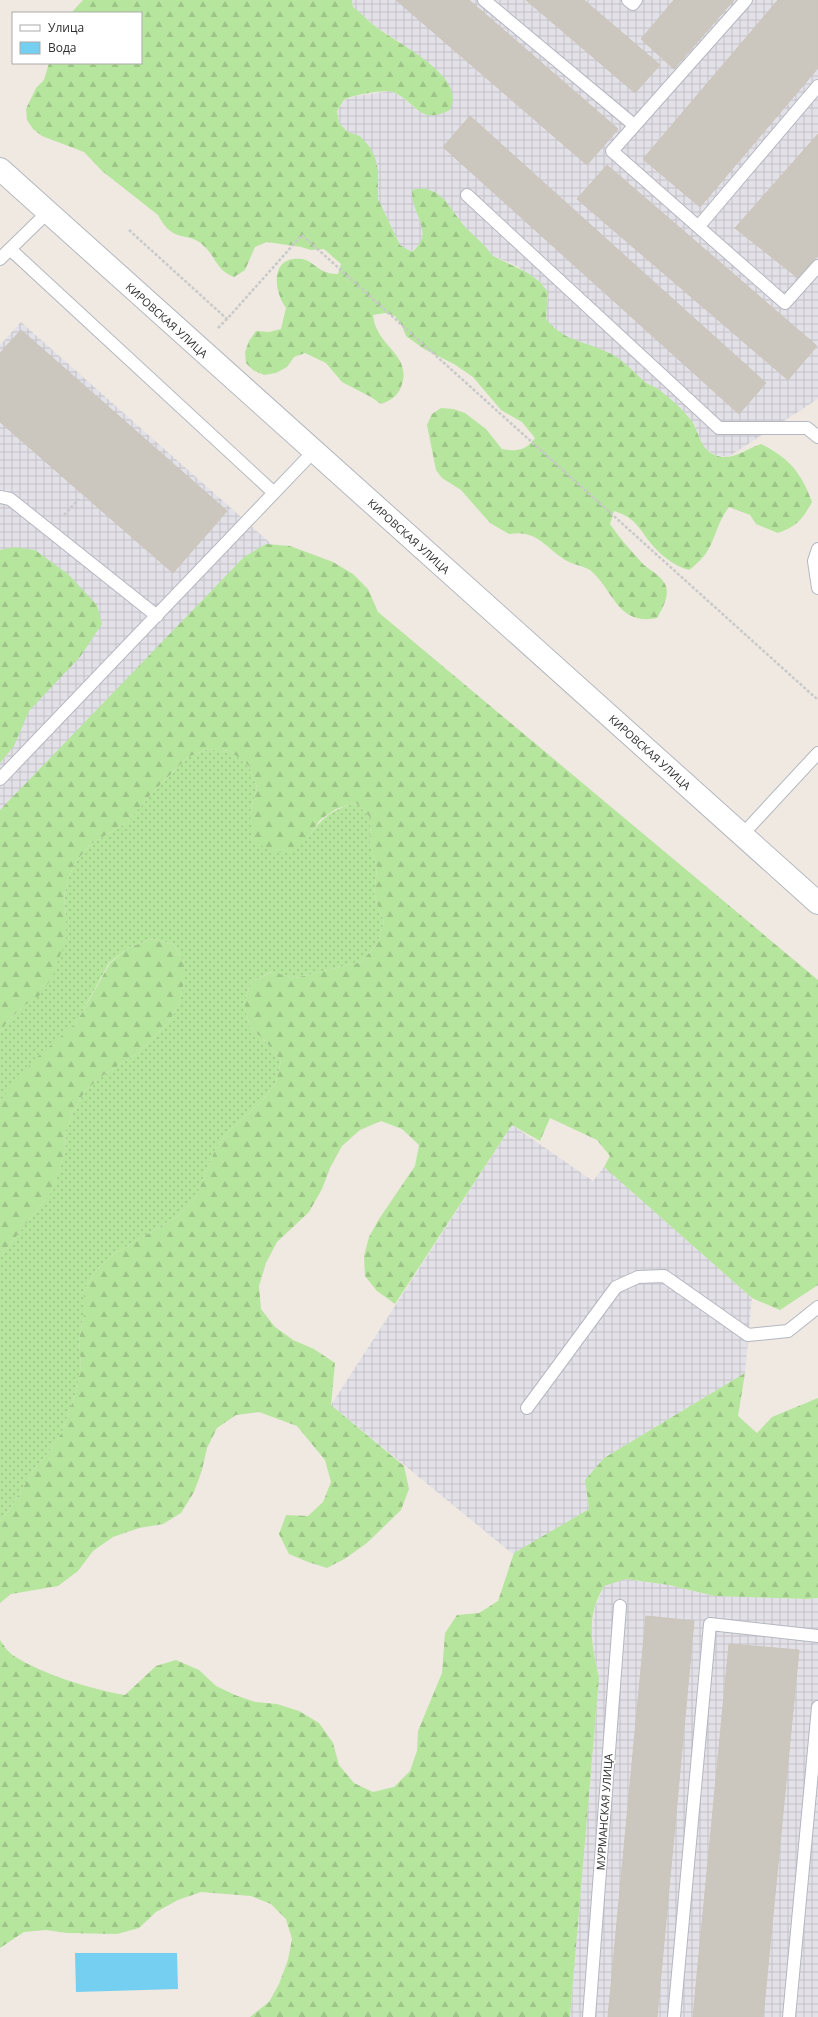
<svg xmlns="http://www.w3.org/2000/svg" width="818" height="2017" font-family="'Open Sans',sans-serif">
<defs>
<pattern id="industrial-grid" width="8" height="8" patternUnits="userSpaceOnUse"><rect width="8" height="8" fill="#e3e1e8"/><path d="M0 4h8M4 0v8" fill="none" stroke="#c3c1c7"/></pattern>
<pattern id="grass-dots" width="8" height="8" patternUnits="userSpaceOnUse"><rect width="8" height="8" fill="#b6e59e"/><path d="M2 2h.1M6 6h.1" fill="none" stroke="#9dc588" stroke-width="1.8" stroke-linecap="round"/></pattern>
<pattern id="forest-firs" width="22" height="20" patternUnits="userSpaceOnUse"><rect width="22" height="20" fill="#b6e59e"/><path d="M5 1l3.5 6h-7zM16 11l3.5 6h-7z" fill="#9dc588"/></pattern>
</defs>
<rect width="100%" height="100%" fill="#efe9e1"/>
<path fill="url(#industrial-grid)" d="M352 0H818V399L728 457 715 455 704 448 694 424 686 414 658 389 646 383 615 356 566 337 555 330 546 319 548 292 540 282 517 266 493 256 484 245 464 226 445 200 416 210 424 232 420 244 411 252 400 245 378 199V170L375 157 360 136 348 132 339 123 337 111 345 100 356 96 391 91 401 96 417 110 431 65 398 41 376 27 353 7Z
M21 322 284 555 0 876V345Z
M512 1125 593 1181 604 1167 752 1298 745 1373 604 1458 585 1480 589 1509 514 1555 331 1405Z
M625 1579 669 1585 715 1596 808 1599 818 1598V2017H570L599 1678 594 1654 592 1631 595 1607 604 1586Z"/>
<path fill="url(#grass-dots)" d="M208 749 230 751 249 766 257 788 250 813 308 837C323 817 331 810 356 803L371 818 370 843 377 868 374 895 384 922 377 944 361 962 295 978 271 972 251 982 244 1004 250 1027 267 1043 281 1061 276 1083 262 1101 228 1132 215 1150 196 1197 178 1216 114 1254 97 1269 84 1290V1314L79 1340 81 1365 77 1389 62 1432 49 1452 34 1469 8 1512 0 1521V1257L52 1191 65 1151 66 1130 74 1110 85 1091 102 1076 138 1053 169 1022 179 1003 184 982V962L173 944 152 939 128 948 109 963 76 1023 0 1101V1033L7 1022 22 1007 39 995 66 916 64 897 68 878 77 860 91 844 126 823 155 790 188 757Z"/>
<path fill="url(#forest-firs)" d="M83 0H352L353 7C361 13 368 21 376 27 396 42 453 70 453 98 453 102 451 107 450 110 419 126 417 102 393 92 386 89 351 95 344 100 342 103 339 108 337 111L339 123 348 132 360 136 369 146 375 157 378 170V199L400 245 412 252C436 231 411 216 412 190L423 188 435 192 445 200 464 226 484 245 493 256 528 273 540 282 548 292 546 319C566 344 590 341 615 356 626 363 635 373 645 382 649 385 654 386 658 389 670 398 685 411 693 423 700 435 700 449 715 455 731 462 746 449 761 444 789 458 801 472 812 502 802 520 797 526 778 533L756 524 750 515 729 507C711 531 718 549 689 570 677 567 664 558 655 548 640 532 638 518 614 511L610 524C620 539 632 552 644 565 650 570 658 574 663 581 672 591 663 608 657 618 617 626 614 590 590 570 584 566 574 565 567 561 546 549 538 529 509 534L490 523 461 490 442 478 436 470 427 425 432 414 441 408 453 409 465 413 486 429 502 449C518 452 526 450 535 438L522 422 501 410 473 377 454 364 424 349 406 336 402 326 395 316 385 313 373 315C374 319 374 324 376 327 384 348 410 358 402 384 399 395 392 400 381 404L371 397 342 382 326 363 305 353 294 357 287 367 276 373 264 375 253 370 246 363 245 352 249 341 256 331 269 332 281 329 286 308C273 290 270 255 302 259 311 260 318 270 326 272 330 274 335 274 338 274L341 264 324 249 311 250 301 247 267 242 255 247 245 270 234 277C216 270 217 259 205 247 188 229 174 246 158 215L102 171 84 152 42 136 33 129 27 120 26 109 36 88 44 80 49 63H141V13H71Z
M266 544 290 546 333 562 353 574 368 589 378 612 818 980V1285L780 1310 752 1298 604 1167 610 1156 597 1140 550 1118 540 1141 512 1125 395 1304 377 1291 365 1276 364 1256 369 1237 379 1219 415 1166 419 1145 402 1129 381 1121 360 1130 342 1146 330 1168 322 1189 309 1212 277 1242 266 1263 259 1286 261 1309 275 1327 293 1340 314 1349 335 1363 331 1405 404 1466 409 1489 401 1510 367 1543 346 1558 327 1568 308 1562 289 1554 279 1534 286 1515 308 1516 323 1502 331 1482 325 1460 297 1426 259 1412 236 1415 217 1428 207 1448 202 1470 194 1492 181 1513 163 1524 139 1528 113 1537 93 1551 78 1571 58 1586 11 1594 0 1603V1521L8 1512 34 1469 49 1452 62 1432 77 1389 81 1365 79 1340 84 1314V1290L97 1269 114 1254 178 1216 196 1197 215 1150 228 1132 262 1101 276 1083 281 1061 267 1043 250 1027 244 1004 251 982 272 972 295 978 361 962 377 944 384 922 374 895 377 868 370 843 371 818 356 803 336 809 320 820 308 837 293 851 271 853 252 838 250 813 257 788 249 766 230 751 208 749 188 757 155 790 126 823 91 844 77 860 68 878 64 897 66 916V939L52 978 39 996 22 1007 7 1022 0 1033V810L244 557Z
M15 547 35 550 68 574 97 605 102 624 80 657 29 711 14 746 0 763V550Z
M152 939 173 944 184 962V982L179 1003 169 1022 138 1053 102 1076 85 1091 74 1110 66 1130 65 1151 52 1191 0 1257V1101L34 1060 76 1023 110 963 128 948Z
M745 1373 738 1416 757 1433 772 1417 818 1398V1598L808 1599 715 1596 669 1585 626 1579 604 1586C601 1592 597 1599 595 1606 588 1629 594 1656 599 1678L570 2017H250L269 2002 279 1984 288 1960 292 1939 286 1919 271 1904 251 1896 201 1892 178 1900 156 1912 139 1928 117 1934 67 1933 46 1930 24 1932 0 1948V1640C4 1646 9 1653 14 1656 42 1674 93 1690 125 1695L156 1666 176 1660 199 1670 216 1686 235 1695 255 1702 277 1704 299 1711 319 1723 333 1743 339 1765 354 1783 373 1792 394 1787 410 1771 417 1751 418 1731 442 1673 445 1633 457 1615 479 1613 498 1601 514 1553 589 1509 585 1480 604 1458Z"/>
<path fill="#75cff0" d="M75 1953H177L178 1989 76 1992Z"/>
<path fill="#cbc7bf" stroke="#cbc5ba" d="M396 0H469L618 129 587 165Z
M526 0H584L660 65 635 93Z
M674 0H734L674 69 641 39Z
M778 0H818V68L700 207 643 159Z
M470 116 766 383 739 414 443 147Z
M818 134V256L798 278 735 228Z
M607 165 817 346 788 380 577 199Z
M21 330 227 511 173 573 0 422V353Z
M646 1616 694 1621 657 2017H608Z
M729 1644 799 1650 763 2017H693Z"/>
<g fill="none" stroke-linecap="round" stroke-linejoin="round">
<g stroke="#b4b7c1" stroke-width="14">
<path id="lane" d="M484 0 634 125
M628 0 633 4 636 0
M746 0 612 151 785 303 818 266
M467 195 719 428H807L818 437
M48 212 10 249 273 492
M699 226 818 86
M0 259 10 249
M0 497 10 499 157 616
M818 549 814 561 818 588
M0 779 315 450
M742 835 818 753
M527 1408 616 1287 638 1277 664 1276 748 1335 788 1331 818 1307
M589 2017 620 1606
M674 2017 710 1624 818 1636
M789 2017 818 1707"/>
</g>
<g stroke="#b4b7c1" stroke-width="24">
<path id="secondary" d="M0 169 818 903"/>
</g>
<path stroke="#c9c9c9" stroke-width="2.5" stroke-dasharray="3 2" stroke-linecap="butt" d="M129 230 227 319 302 235 818 700
M218 328 227 319
M64 515 79 499"/>
<use href="#lane" stroke="#fff" stroke-width="12"/>
<use href="#secondary" stroke="#fff" stroke-width="22"/>
</g>
<g text-anchor="middle" dominant-baseline="central" stroke-width="3" stroke-linejoin="round" paint-order="stroke">
<g font-size="11" fill="#2e2e2e" stroke="#fff">
<text transform="translate(167 320) rotate(42)">КИРОВСКАЯ УЛИЦА</text>
<text transform="translate(409 536) rotate(42)">КИРОВСКАЯ УЛИЦА</text>
<text transform="translate(650 752) rotate(42)">КИРОВСКАЯ УЛИЦА</text>
<text transform="translate(604 1812) rotate(-86)">МУРМАНСКАЯ УЛИЦА</text>
</g>
</g>
<rect x="12" y="12" width="130" height="52" fill="#ffffff" stroke="#ababab"/>
<rect x="20" y="25" width="20" height="6" fill="#ffffff" stroke="#ababab"/>
<text x="48" y="32" font-size="12" fill="#2e2e2e">Улица</text>
<rect x="20" y="42" width="20" height="12" fill="#75cff0" stroke="#ababab"/>
<text x="48" y="52" font-size="12" fill="#2e2e2e">Вода</text>
</svg>
